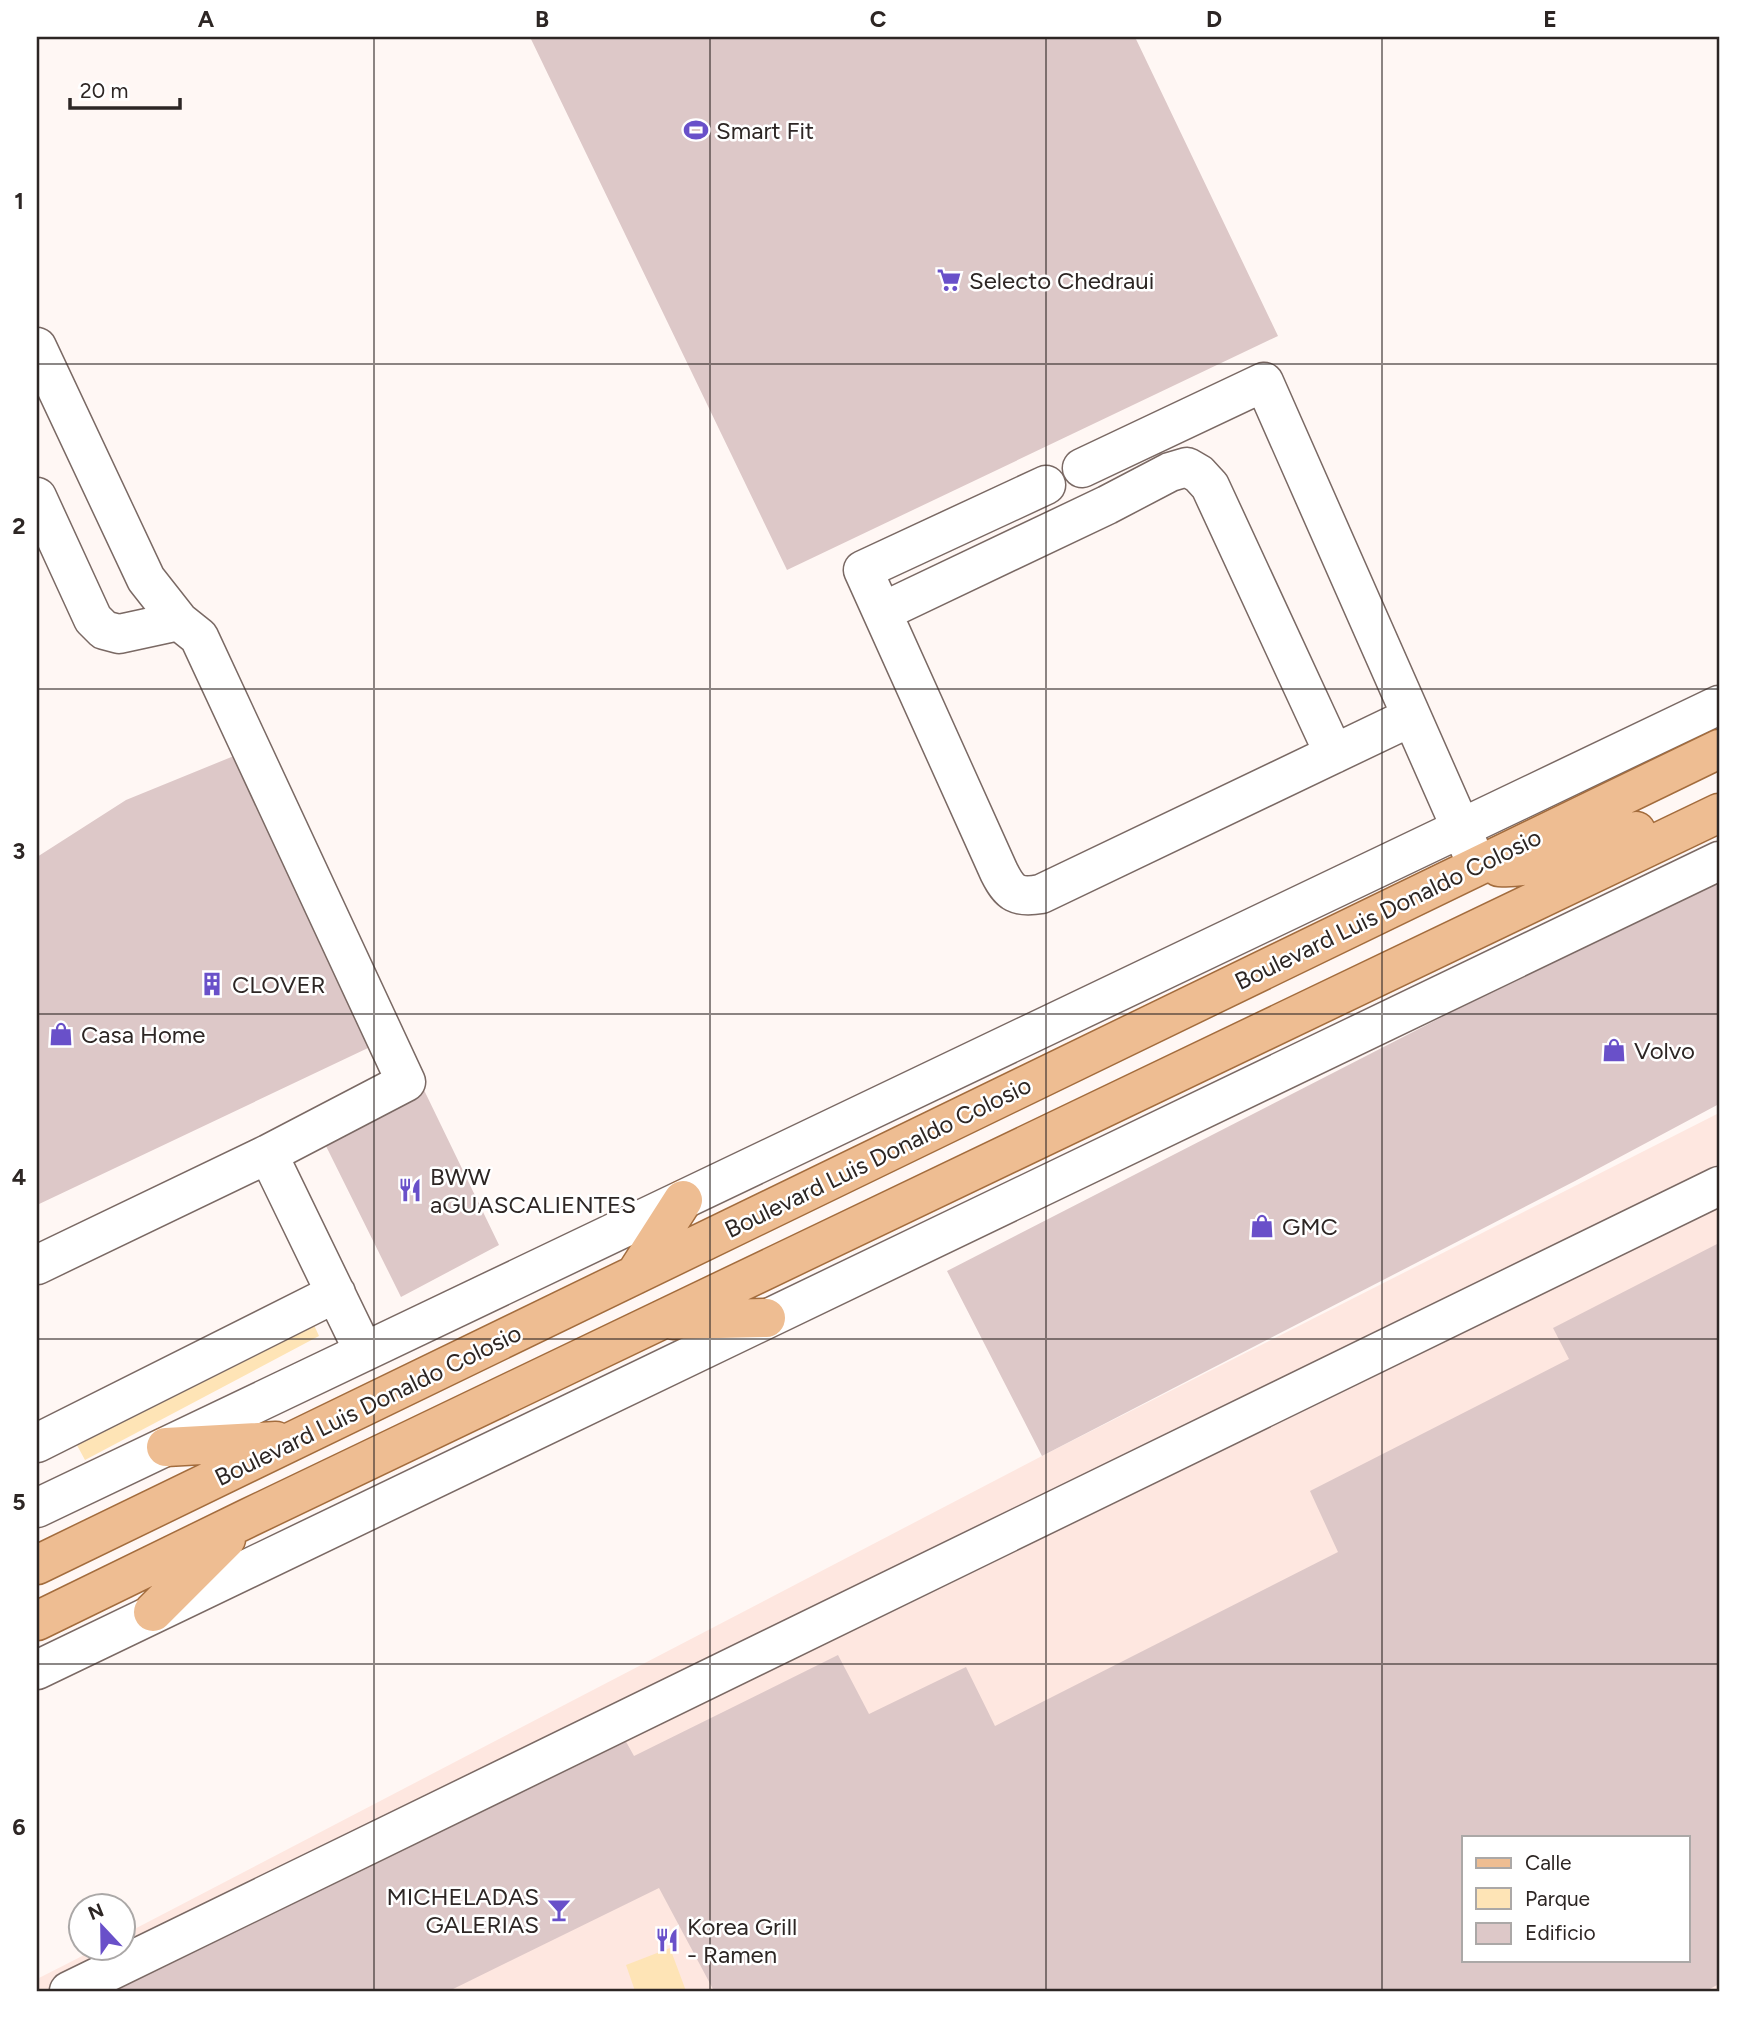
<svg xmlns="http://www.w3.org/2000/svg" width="1756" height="2028" font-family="Figtree,sans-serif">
<rect width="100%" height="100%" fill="#fff7f4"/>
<path fill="#fee7e0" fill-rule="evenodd" d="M1719 1113V1991H39L37 1979 98 1948H122L123 1935 1042 1456ZM1464 1837H1688V1960H1464Z"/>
<path fill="#fee4b6" d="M310 1316 319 1336 85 1460 72 1436Z
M670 1948 686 1991H635L626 1965Z"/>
<path fill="#ddc8c8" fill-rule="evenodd" d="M530 37H1135L1278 336 787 570Z
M251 749 387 1039 37 1205V857L126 800Z
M1719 883V1104L1575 1181 1042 1456 947 1271 1481 997Z
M424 1090 499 1245 401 1297 321 1136Z
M1719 1243V1984L1706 1991H714L659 1888 449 1991H113L110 1984 619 1729 634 1756 838 1655 869 1714 966 1667 995 1726 1338 1552 1310 1491 1569 1359 1553 1328ZM1464 1837H1688V1960H1464Z"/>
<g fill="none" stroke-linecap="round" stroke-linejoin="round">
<g stroke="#7a6964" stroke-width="41">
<path id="minor" d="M37 347 146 579 179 621 199 637 406 1082 268 1154 37 1265
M1082 468 1264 382 1471 851
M1046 485 863 570 999 872C1010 894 1017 898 1041 894L1411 717
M37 497 93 619 104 630 119 634 179 621
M882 612 1107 505 1170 472 1187 467 1199 474 1210 486 1334 754
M268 1154 364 1352
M37 1443 336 1293
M37 1508 1719 705
M37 1670 1719 861
M69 1991 1719 1186"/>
</g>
<g stroke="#a36c3d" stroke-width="41">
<path id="major" d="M1499 867C1547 870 1590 842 1636 831
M635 1275 683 1200
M673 1320 766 1318
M166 1447 276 1441
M37 1565 1719 749
M153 1612 226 1539
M37 1621 248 1518 1719 813"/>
</g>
<use href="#minor" stroke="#fff" stroke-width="38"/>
<use href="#major" stroke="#eebd92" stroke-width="38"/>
</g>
<path fill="none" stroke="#2d2624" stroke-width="2" stroke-opacity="0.55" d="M374 37V1991M710 37V1991M1046 37V1991M1382 37V1991M37 364H1719M37 689H1719M37 1014H1719M37 1339H1719M37 1664H1719"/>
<defs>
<g id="stadium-bare" transform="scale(1.89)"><path d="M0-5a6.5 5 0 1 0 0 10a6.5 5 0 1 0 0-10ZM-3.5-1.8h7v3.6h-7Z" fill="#6950c9" stroke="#fff" stroke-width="2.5" paint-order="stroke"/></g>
<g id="supermarket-bare" transform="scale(1.89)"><path d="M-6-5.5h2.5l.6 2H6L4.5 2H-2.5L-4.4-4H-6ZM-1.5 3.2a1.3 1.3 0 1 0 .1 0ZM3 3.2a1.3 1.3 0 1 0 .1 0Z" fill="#6950c9" stroke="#fff" stroke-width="2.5" paint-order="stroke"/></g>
<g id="building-bare" transform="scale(1.89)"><path d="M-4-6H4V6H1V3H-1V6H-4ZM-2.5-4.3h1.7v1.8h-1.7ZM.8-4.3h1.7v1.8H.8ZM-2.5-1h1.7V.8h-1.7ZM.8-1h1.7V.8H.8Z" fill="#6950c9" stroke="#fff" stroke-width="2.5" paint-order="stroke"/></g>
<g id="shop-bare" transform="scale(1.89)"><path d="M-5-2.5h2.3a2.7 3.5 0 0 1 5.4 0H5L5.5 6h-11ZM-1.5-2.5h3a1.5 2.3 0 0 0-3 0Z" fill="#6950c9" stroke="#fff" stroke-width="2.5" paint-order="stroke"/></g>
<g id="restaurant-bare" transform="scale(1.89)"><path d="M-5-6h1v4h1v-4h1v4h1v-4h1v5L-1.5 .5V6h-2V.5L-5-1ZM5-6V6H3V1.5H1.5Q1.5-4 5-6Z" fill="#6950c9" stroke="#fff" stroke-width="2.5" paint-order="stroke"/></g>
<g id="bar-bare" transform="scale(1.89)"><path d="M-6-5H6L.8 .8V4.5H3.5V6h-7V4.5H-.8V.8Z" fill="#6950c9" stroke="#fff" stroke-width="2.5" paint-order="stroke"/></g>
</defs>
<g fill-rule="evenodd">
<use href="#stadium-bare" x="696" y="130"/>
<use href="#supermarket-bare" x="949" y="280"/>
<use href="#building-bare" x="212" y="984"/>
<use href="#shop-bare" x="61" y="1034"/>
<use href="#shop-bare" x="1614" y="1050"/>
<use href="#restaurant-bare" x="410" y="1190"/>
<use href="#shop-bare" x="1262" y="1226"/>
<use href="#bar-bare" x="559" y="1910"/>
<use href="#restaurant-bare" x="667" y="1940"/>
</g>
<g text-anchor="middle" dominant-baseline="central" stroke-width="5" stroke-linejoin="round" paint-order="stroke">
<g font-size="24" fill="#2d2624" stroke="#fff" text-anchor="start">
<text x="716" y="130">Smart Fit</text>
<text x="969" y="280">Selecto Chedraui</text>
<text x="232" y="984">CLOVER</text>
<text x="81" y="1034">Casa Home</text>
<text x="1634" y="1050">Volvo</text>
<text x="430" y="1176">BWW<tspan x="430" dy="28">aGUASCALIENTES</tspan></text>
<text x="1282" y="1226">GMC</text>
<text x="539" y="1896" text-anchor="end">MICHELADAS<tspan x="539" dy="28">GALERIAS</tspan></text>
<text x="687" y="1926">Korea Grill<tspan x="687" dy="28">- Ramen</tspan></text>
</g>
<g font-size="24" fill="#2d2624" stroke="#fff">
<text transform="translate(1388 909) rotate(-26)">Boulevard Luis Donaldo Colosio</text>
<text transform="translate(878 1157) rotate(-26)">Boulevard Luis Donaldo Colosio</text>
<text transform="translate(368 1405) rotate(-26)">Boulevard Luis Donaldo Colosio</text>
</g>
</g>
<rect width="1756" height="2028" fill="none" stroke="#ffffff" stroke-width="77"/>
<rect x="1462" y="1836" width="228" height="126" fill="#ffffff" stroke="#aba8a7" stroke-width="2"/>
<rect x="1476" y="1858" width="35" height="10" fill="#eebd92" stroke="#aba8a7" stroke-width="2"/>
<text x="1525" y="1870" font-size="21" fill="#2d2624">Calle</text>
<rect x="1476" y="1888" width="35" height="21" fill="#fee4b6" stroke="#aba8a7" stroke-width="2"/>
<text x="1525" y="1906" font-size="21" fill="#2d2624">Parque</text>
<rect x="1476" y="1923" width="35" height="21" fill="#ddc8c8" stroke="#aba8a7" stroke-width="2"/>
<text x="1525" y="1940" font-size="21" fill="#2d2624">Edificio</text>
<g transform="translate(102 1927) rotate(338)"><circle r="33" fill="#ffffff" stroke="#aba8a7" stroke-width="2"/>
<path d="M0-5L12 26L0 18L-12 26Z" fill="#6950c9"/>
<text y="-10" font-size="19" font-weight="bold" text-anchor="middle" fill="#2d2624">N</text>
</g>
<path d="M70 98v10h110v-10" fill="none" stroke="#2d2624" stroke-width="3.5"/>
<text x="80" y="98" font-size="21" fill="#2d2624" stroke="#ffffff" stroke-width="5" paint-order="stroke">20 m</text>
<rect x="38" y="38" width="1680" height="1952" fill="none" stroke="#2d2624" stroke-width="2.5"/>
<g font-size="23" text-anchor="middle" font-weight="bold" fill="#2d2624">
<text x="206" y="27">A</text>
<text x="542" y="27">B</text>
<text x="878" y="27">C</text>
<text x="1214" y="27">D</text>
<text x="1550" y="27">E</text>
<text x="19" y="209">1</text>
<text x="19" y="534">2</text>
<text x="19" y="859">3</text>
<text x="19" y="1185">4</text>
<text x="19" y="1510">5</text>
<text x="19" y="1835">6</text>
</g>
</svg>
